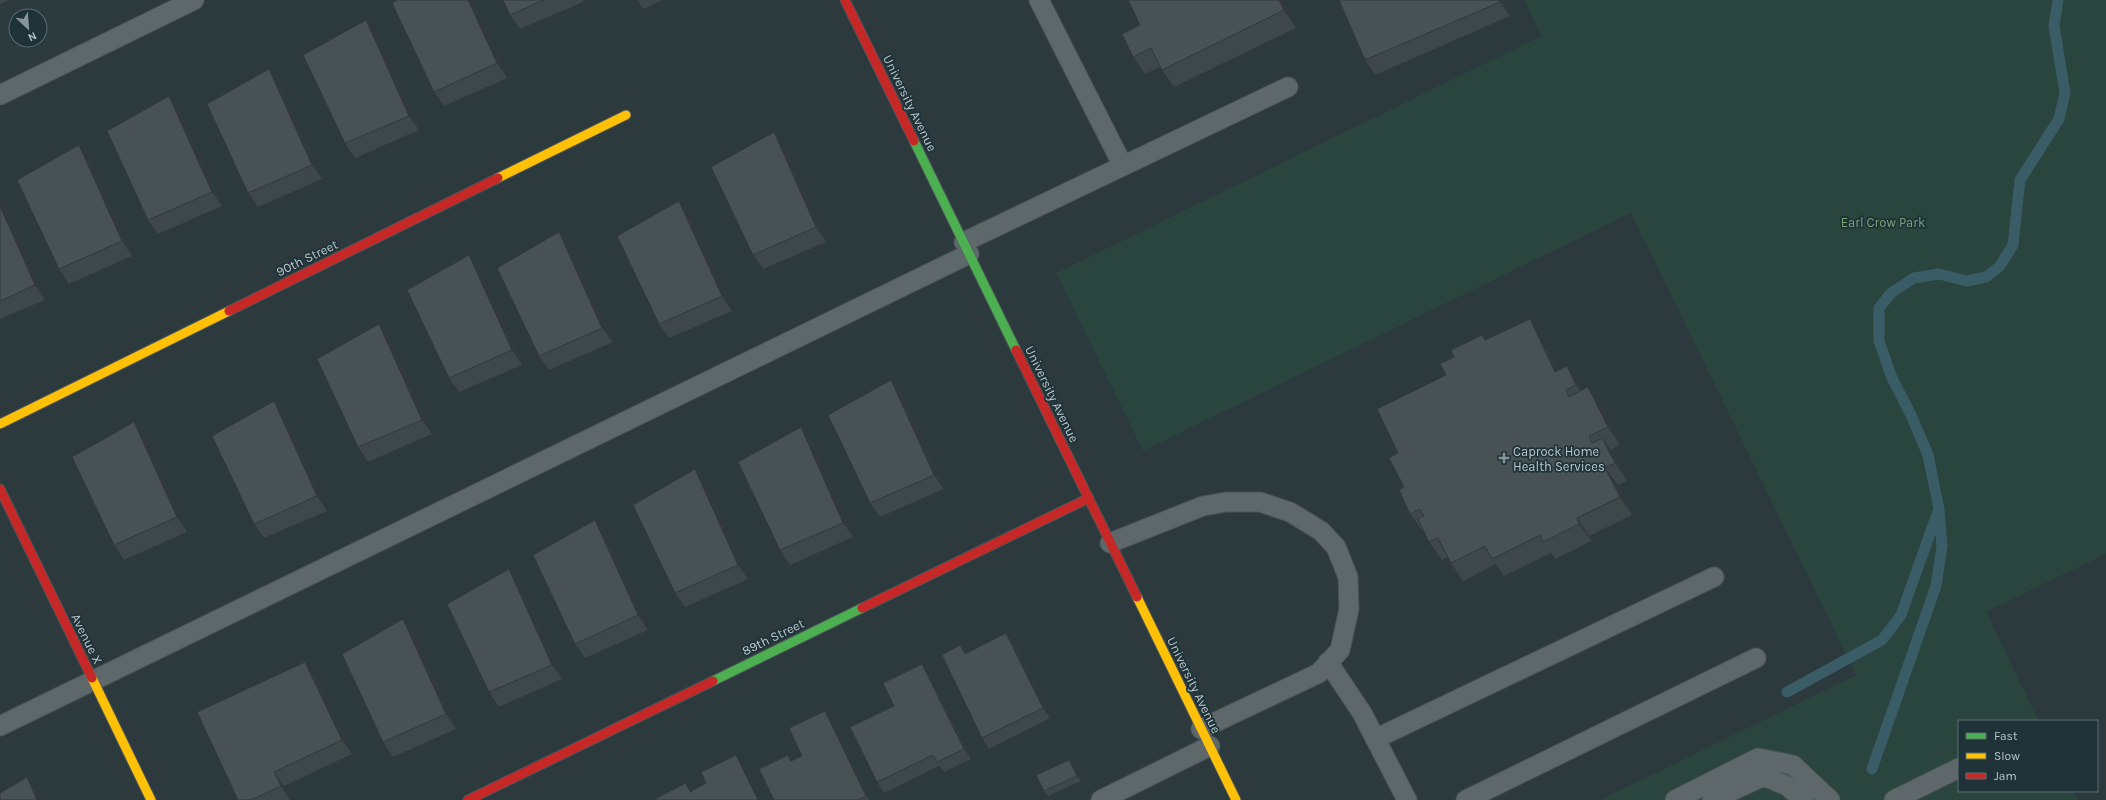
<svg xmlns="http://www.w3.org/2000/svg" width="2106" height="800" font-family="Karla,sans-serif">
<rect width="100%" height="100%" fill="#2c393d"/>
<path fill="#2a443e" d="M1524 0H2106V554L1986 612 2039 721H1959V791H2073L2078 800H1600L1856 675 1631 213 1143 451 1056 273 1541 36Z"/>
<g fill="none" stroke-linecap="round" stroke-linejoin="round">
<path stroke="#395c66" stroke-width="11" d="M1787 692 1882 640 1901 615 1937 514
M1872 769 1936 586 1942 546 1939 509 1928 455 1911 415 1892 378 1879 341V308L1891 293 1914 278 1939 274 1967 281 1986 277 2000 266 2013 245 2020 180 2059 119 2065 93 2054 26 2058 0"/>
<g stroke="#4b5457" stroke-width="21">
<path id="lane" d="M1039 0 1123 166
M0 95 194 0
M964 242 1288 87
M1110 543 1203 506 1226 502H1260L1290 512 1321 531 1336 547 1348 577 1349 609 1340 650 1319 673 1201 729
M1328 662 1362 713 1407 800
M0 726 969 254
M1375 739 1714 577
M1101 800 1210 746
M1466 800 1756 658
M1675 800 1758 758 1793 765 1830 800
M1712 800 1764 776 1787 786 1804 800
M1894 800 1959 768"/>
</g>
<g stroke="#4b5457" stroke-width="11">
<path id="fast" d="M914 141 1016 350
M713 681 862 608"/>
</g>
<g stroke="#4b5457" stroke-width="11">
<path id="slow" d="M498 178 626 115
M0 424 229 311
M1137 597 1236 800
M92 678 151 800"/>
</g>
<g stroke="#4b5457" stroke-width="11">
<path id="jam" d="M845 0 914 141
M229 311 498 178
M1016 350 1137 597
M0 489 92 678
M862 608 1089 498
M468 800 713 681"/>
</g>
<use href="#lane" stroke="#5e676a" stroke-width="19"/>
<use href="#fast" stroke="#4caf50" stroke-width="9"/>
<use href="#slow" stroke="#ffc107" stroke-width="9"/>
<use href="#jam" stroke="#c62828" stroke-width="9"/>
</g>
<path fill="#3e4749" d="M0 0H9L0 4Z
M472 0 507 78 444 106 434 92Z
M503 0H583V2L520 29 510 15Z
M637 0H663L643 9Z
M1128 0H1283L1296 28 1174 87 1160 67 1145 74 1133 57 1140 25Z
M1503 0 1510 16 1375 75 1365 60Z
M376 34 419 130 355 158 345 143Z
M279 84 322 179 258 207 248 193Z
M169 96 179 111 222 206 158 234 148 220Z
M784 146 826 242 763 269 753 255Z
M89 160 132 256 69 284 59 269Z
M0 200 3 204 45 300 0 319Z
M679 201 689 215 732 311 669 338 659 324Z
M559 232 569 247 613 342 549 370 539 356Z
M469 255 480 269 522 365 459 392 449 378Z
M1482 335 1485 340 1542 337 1558 370 1579 384 1582 390 1588 387 1601 405 1620 445 1611 450 1615 455 1627 481 1618 485 1632 515 1589 536 1592 541 1555 559 1551 553 1504 576 1496 564 1463 581 1451 563 1448 557 1442 560 1429 542 1424 531H1423L1410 514 1404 487 1398 453 1446 375 1454 357Z
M389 339 432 434 368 462 358 447Z
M891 380 901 394 944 489 880 517 870 503Z
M284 415 327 511 264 538 254 524Z
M134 422 144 436 187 532 124 560 114 545Z
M801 427 811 441 853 537 790 565 780 550Z
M695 469 705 484 748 579 685 607 675 593Z
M595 520 605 534 648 630 585 658 575 644Z
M509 569 519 584 562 679 499 707 489 692Z
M403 619 414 633 456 729 393 757 383 742Z
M1014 644 1050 718 989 749 982 738 960 645 966 653Z
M305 662 315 676 352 754 284 786 290 800H238Z
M930 674 971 759 944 772 939 766 884 793 877 782 894 706Z
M832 721 870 800H774L802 756Z
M1073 765 1081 781 1048 796 1044 791Z"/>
<path fill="#32393c" d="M468 0H472L507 78 497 63Z
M1279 0H1283L1296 28 1284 10Z
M1499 0H1503L1510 16 1500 2Z
M366 20 376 34 419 130 409 116Z
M269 69 279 84 322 179 312 165Z
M169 96 179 111 222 206 212 192Z
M774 132 784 146 826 242 816 227Z
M79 145 89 160 132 256 122 241Z
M0 200 3 204 45 300 35 285 0 206Z
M679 201 689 215 732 311 722 296Z
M559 232 569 247 613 342 602 328Z
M469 255 480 269 522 365 512 350Z
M1530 319 1542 337 1567 389 1555 372Z
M379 324 389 339 432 434 422 420Z
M1567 366 1579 384 1588 402 1576 385Z
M891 380 901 394 944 489 934 475Z
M1588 387 1601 405 1620 445 1608 427Z
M274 401 284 415 327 511 317 496Z
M134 422 144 436 187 532 177 517Z
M801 427 811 441 853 537 843 523Z
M1602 438 1615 455 1627 481 1615 463Z
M1605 468 1618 485 1632 515 1620 497Z
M695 469 705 484 748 579 738 565Z
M1577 518 1589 536 1592 541 1579 524Z
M595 520 605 534 648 630 638 615Z
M509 569 519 584 562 679 552 665Z
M403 619 414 633 456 729 446 714Z
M1006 633 1014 644 1050 718 1043 708Z
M305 662 315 676 352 754 342 740Z
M922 664 930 674 971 759 964 749Z
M825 711 832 721 870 800H869L866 796Z
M736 755 743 765 760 800H758Z
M1069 760 1073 765 1081 781 1077 776Z
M274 772 284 786 290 800 281 786Z
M27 777 37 792 41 800H37Z"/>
<path fill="#485255" stroke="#32393c" d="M397 0H468L497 63 434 92 392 3Z
M503 0H544L510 15Z
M1128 0H1279L1284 10 1162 70 1151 48 1133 57 1122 34 1140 25Z
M1339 0H1499L1500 2 1365 60Z
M366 20 409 116 345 143 303 55Z
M269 69 312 165 248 193 207 104Z
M169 96 212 192 148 220 107 131Z
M774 132 816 227 753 255 711 167Z
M79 145 122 241 59 269 17 180Z
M679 201 722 296 659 324 617 236Z
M0 206 35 285 0 301Z
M559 232 602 328 539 356 497 268Z
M469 255 512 350 449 378 407 290Z
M1530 319 1555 372 1567 366 1576 385 1566 390 1569 397 1588 387 1608 427 1589 436 1592 443 1602 438 1615 463 1605 468 1620 497 1577 518 1579 524 1543 542 1540 535 1492 559 1485 546 1451 563 1438 538 1429 542 1418 519 1424 516 1420 509 1410 514 1399 490 1404 487 1389 458 1398 453 1377 409 1446 375 1440 364 1454 357 1451 350 1482 335 1485 340Z
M379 324 422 420 358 447 317 359Z
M891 380 934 475 870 503 828 415Z
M274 401 317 496 254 524 212 436Z
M134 422 177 517 114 545 72 457Z
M801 427 843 523 780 550 738 462Z
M695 469 738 565 675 593 633 505Z
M595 520 638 615 575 644 533 555Z
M509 569 552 665 489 692 447 604Z
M403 619 446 714 383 742 342 654Z
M1006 633 1043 708 982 738 942 655 960 645 965 654Z
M305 662 342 740 274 772 281 786 251 800H238L197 712Z
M922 664 964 749 937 762 933 755 877 782 850 727 894 706 883 683Z
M825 711 866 796 857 800H774L759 769 788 755 791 761 802 756 789 728Z
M736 755 758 800H655V799L686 783 690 792 706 783 701 772Z
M1069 760 1077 776 1044 791 1036 775Z
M27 777 37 800H0V793Z"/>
<path fill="#87959a" stroke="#1f3238" stroke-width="1.5" d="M1502 452h4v4h4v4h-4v4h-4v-4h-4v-4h4z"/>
<g text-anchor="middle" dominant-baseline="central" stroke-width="3.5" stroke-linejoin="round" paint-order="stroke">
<g font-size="13" fill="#b8c7cc" stroke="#1f3238">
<text transform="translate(910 103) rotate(64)">University Avenue</text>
<text transform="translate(307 258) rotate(-26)">90th Street</text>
<text transform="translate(1052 394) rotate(64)">University Avenue</text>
<text transform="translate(773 637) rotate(-26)">89th Street</text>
<text transform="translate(87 639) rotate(64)">Avenue X</text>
<text transform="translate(1194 685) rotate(64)">University Avenue</text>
</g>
<g font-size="13" fill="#7ca376" stroke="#1f3238">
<text x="1883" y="222">Earl Crow Park</text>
</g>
<g font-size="13" fill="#b8c7cc" stroke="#1f3238" text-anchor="start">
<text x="1513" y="451">Caprock Home<tspan x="1513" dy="15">Health Services</tspan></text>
</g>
</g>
<rect x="1958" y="720" width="140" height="72" fill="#1f3238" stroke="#5c6e73"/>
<rect x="1966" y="733" width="20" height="6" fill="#4caf50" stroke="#5c6e73"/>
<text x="1994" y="740" font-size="12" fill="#b8c7cc">Fast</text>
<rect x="1966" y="753" width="20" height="6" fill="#ffc107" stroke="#5c6e73"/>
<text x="1994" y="760" font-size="12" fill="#b8c7cc">Slow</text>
<rect x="1966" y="773" width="20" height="6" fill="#c62828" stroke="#5c6e73"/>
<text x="1994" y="780" font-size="12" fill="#b8c7cc">Jam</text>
<g transform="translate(28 28) rotate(154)"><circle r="19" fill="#1f3238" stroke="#5c6e73"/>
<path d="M0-3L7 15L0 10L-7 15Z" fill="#87959a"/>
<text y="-6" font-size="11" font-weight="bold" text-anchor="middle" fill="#b8c7cc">N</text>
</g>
</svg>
